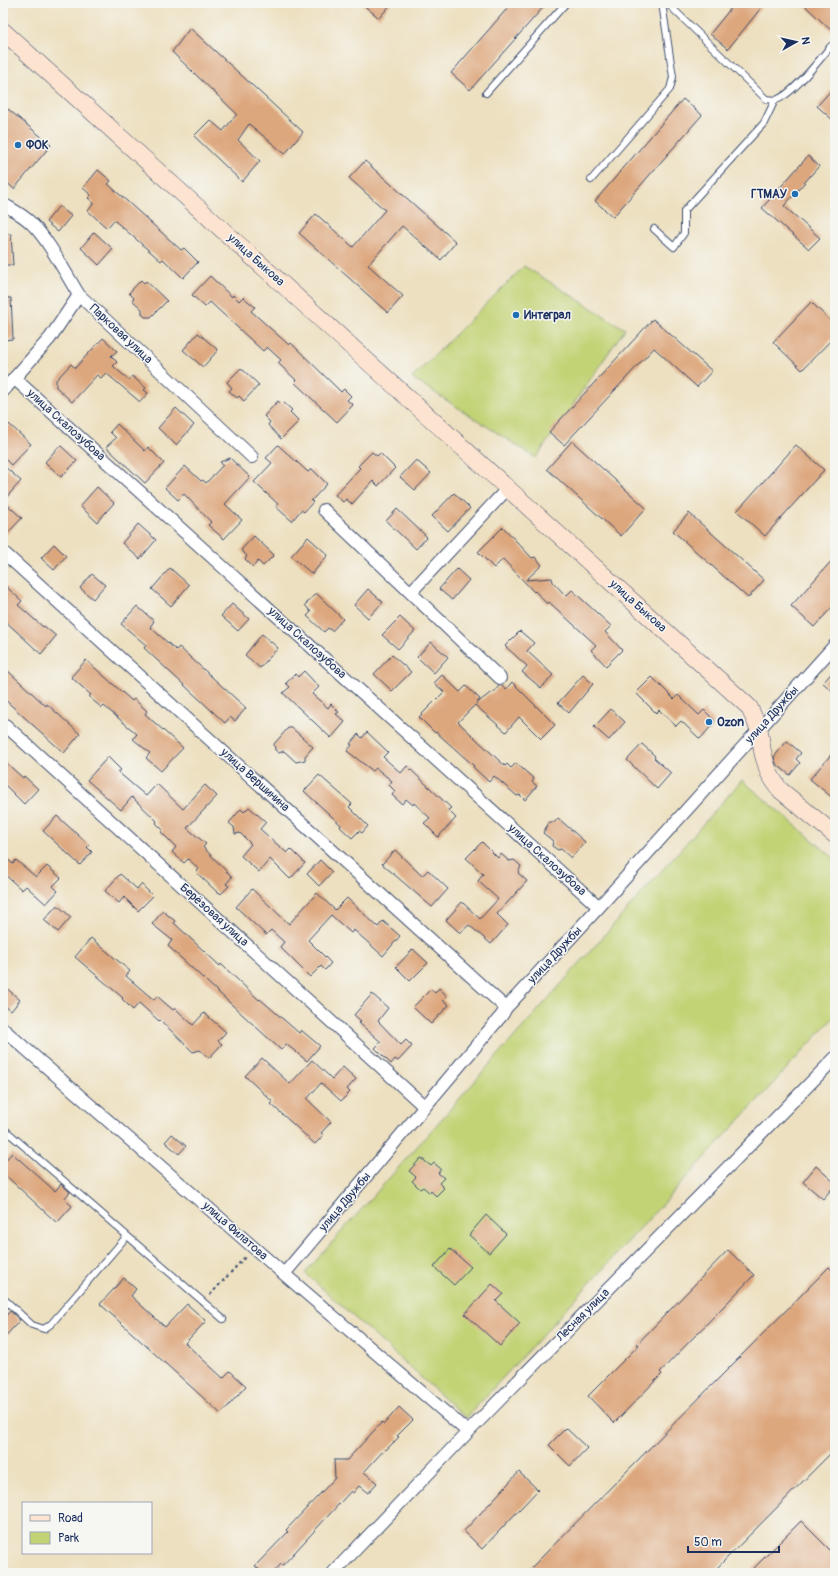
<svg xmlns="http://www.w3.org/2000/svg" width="838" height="1576" font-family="Pangolin,sans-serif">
<rect width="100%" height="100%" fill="#f6f6f2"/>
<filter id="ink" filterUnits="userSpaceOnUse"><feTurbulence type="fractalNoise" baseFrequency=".025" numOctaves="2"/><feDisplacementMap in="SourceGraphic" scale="8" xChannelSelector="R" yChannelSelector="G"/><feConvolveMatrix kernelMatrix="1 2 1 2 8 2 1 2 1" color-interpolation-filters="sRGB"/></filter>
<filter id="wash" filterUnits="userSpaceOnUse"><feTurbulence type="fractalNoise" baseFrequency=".012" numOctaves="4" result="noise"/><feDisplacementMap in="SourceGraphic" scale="16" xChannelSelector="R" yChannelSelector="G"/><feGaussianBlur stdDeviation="0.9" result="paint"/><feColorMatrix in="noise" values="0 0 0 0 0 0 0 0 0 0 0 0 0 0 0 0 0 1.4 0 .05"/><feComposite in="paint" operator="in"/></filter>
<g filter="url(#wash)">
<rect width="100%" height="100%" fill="#ede0c0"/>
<path fill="#c2d376" stroke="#6e816a" d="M524 266 625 329 536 458 412 378Z
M742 780 835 859V1016L466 1418 305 1273Z"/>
<g id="blocks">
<path fill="#dda77e" d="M361 3H392L379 18Z
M512 3H547L470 90 451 73Z
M735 3H765L728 49 710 34Z
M802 3H835V34Z
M190 28 303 132 285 154 249 124 238 140 260 161 242 182 194 136 210 120 223 131 237 114 172 52Z
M835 86V122L817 106Z
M683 99 702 115 613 217 595 201Z
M8 109 51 145 14 189 3 179V115Z
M808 156 819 166 784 206 820 238 809 249 762 208Z
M365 161 456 242 441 260 402 226 368 265 403 296 388 313 299 233 316 214 353 247 385 210 349 178Z
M98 170 111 181 108 184 181 250 184 248 198 262 183 278 163 259 161 261 114 220 107 228 88 211 94 203 88 198 91 195 83 188Z
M59 206 71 216 58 232 46 222Z
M94 232 113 249 99 265 81 248Z
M3 234H11L13 265H3Z
M210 276 232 297 233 295 239 301 243 297 255 307 251 311 289 345 291 343 341 392 344 389 351 396 347 400 353 405 337 422 294 382 296 380 278 363 281 360 267 347 263 351 210 302 205 307 192 295Z
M141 280 144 283 146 281 167 301 151 317H145L142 314V309L132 300 134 298 129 293Z
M3 298H11L13 339 3 340Z
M811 302 835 325V336L802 370 773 342Z
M653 319 712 371 697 387 654 348 564 445 549 432Z
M198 333 218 350 203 367 183 350Z
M103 338 117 351 111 356 117 362 113 366 129 380 132 376 146 388 144 390 148 393 140 402 106 373 101 378 97 375 72 402 56 387V380L71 364 75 368Z
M241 368 259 385 244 401 239 396 237 398 229 391 232 388 227 382Z
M278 401 281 404 283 402 292 410 290 412 299 421 281 439 268 425 270 422 264 416Z
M176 408 194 425 176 445 158 428Z
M9 424 31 444 11 465 3 457V430Z
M117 424 145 451 148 447 164 463 145 483 106 447 116 438 110 432Z
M572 441 646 508 621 536 547 469Z
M60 445 77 461 61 477 45 462Z
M278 445 308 472 312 469 327 484 311 501 313 502 304 512 301 510 292 521 276 507 278 504 254 482 272 463 266 458Z
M796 445 824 470 765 536 737 511Z
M372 452 377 456 380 453 395 468 378 486 373 481 352 504 346 499 343 502 335 495 360 468 358 466Z
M230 458 250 477 225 504 242 520 224 539 208 525 211 522 184 494 178 500 165 488 185 466 201 481 203 480 206 483 223 465 220 462Z
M416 460 431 473 415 490 400 477Z
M3 465 21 481 3 501 22 518 3 538Z
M97 487 114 503 97 522 80 506Z
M454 493 470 508 448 531 432 516Z
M397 509 427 537 416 549 386 521Z
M689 513 764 580 748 598 673 531Z
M138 524 156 540 140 559 122 543Z
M503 527 532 558 535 557 542 565 526 580 552 578 553 582 566 596 572 590 611 626 605 632 622 650 606 666 591 650 596 645 549 602 547 604 535 591 534 592 503 559 494 568 478 552Z
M254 536 274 555 263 566 258 561 253 567 245 559 247 556 241 550Z
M308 537 328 555 312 574 291 556Z
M54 544 66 556 54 570 41 558Z
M835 557V604L814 627 791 606Z
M170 568 189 585 171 606 152 589Z
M457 569 469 580 452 600 439 589Z
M92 574 105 585 93 599 80 588Z
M3 584 22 601 18 605 43 627 44 626 56 636 41 654 3 619Z
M368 589 383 602 368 618 354 605Z
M316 593 343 619 332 631 328 628 324 632 307 616 311 612 305 605Z
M232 604 249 619 238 631 221 616Z
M137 606 154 621 150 627 176 650 179 647 246 708 235 721 230 717 225 723 144 648 146 645 121 624Z
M400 617 415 631 398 649 382 635Z
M520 631 534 643 527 651 553 675 541 688 522 672 527 666 505 646Z
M262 634 278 648 260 668 245 655Z
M431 642 448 657 434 673 417 657Z
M392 655 411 672 392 691 374 674Z
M86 660 132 701 134 699 147 711 145 714 183 748 161 771 146 758 150 753 133 739 137 734 104 706 102 708 89 697 91 695 71 677Z
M835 669V693L823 683Z
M7 670 46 706 47 704 80 734 64 753 3 698V674Z
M304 671 319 687 312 694 328 708 331 704 339 712 336 714 345 722 331 738 283 693 290 687 286 683 296 674 298 677Z
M442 675 460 692 466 686 480 699 476 704 489 694 494 692 500 685 506 689 512 682 555 725 541 739 519 717 506 732 475 705 458 722 505 766 507 764 511 768 516 763 534 779 532 782 537 786 525 800 520 795 517 796 494 776 489 782 473 767 474 766 436 732 435 733 419 717 444 692 434 683Z
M583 675 593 684 569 713 558 703Z
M652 677 674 699 678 695 699 715 704 710 714 720V723L700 739 681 721 676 726 659 710 656 713 636 693Z
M611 709 625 722 609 740 594 727Z
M288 728H292L313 747 305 756V760L296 762 284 751 279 753 275 750 274 744Z
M367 732 388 752 383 757 401 773 407 766 451 808 448 810 456 818 438 837 424 823 430 818 414 803 413 805 406 799 402 804 392 795 395 791 389 785 392 781 376 768 373 771 347 751 352 745 350 744 358 734 362 738Z
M787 741 801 753 796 759 800 763 790 775 776 764 774 757Z
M642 744 655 756 654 758 671 773 657 789 627 760Z
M835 750V800L810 779Z
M108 757 121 770 118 772 146 796 157 784 183 809 205 785 217 796 187 828 206 844 203 847 232 877 226 884 229 886 221 894 219 892 218 893 196 872 199 869 188 859 184 863 172 852 176 847 161 832 163 830 156 823 157 821 132 797 121 810 87 780Z
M3 760 23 778 24 776 38 789 24 804 3 783Z
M319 775 352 804 349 807 368 826 362 833 359 831 352 838 340 827 341 825 304 791Z
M249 807 266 822 260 829 287 853 291 849 305 863 290 879 270 859 259 872 241 856 251 844 240 833 235 834 234 827 229 823 241 809 244 812Z
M57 816 89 845 87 847 92 852 80 865 43 831Z
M558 818 585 842 571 858 561 849 558 850 552 846 553 841 543 833 549 822H555Z
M482 842 498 858 501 854 509 861 514 860 521 866 518 873 527 881 497 914 508 925 491 944 469 925 460 933 446 920 462 902 480 919 498 899 478 881 483 874 466 858Z
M395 850 422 876 428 870 448 889 432 907 382 864Z
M3 855 13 864 16 860 36 877 47 866 61 878 53 886 58 891 46 904 26 886 22 890 3 873Z
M320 860 332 872 319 886 307 874Z
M120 874 137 889 141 884 153 896 138 911 124 897 119 903 105 891Z
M252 889 289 924 317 893 335 910 347 898 378 927 383 921 400 936 383 956 354 930 351 933 331 915 308 940 331 963 325 970 321 966 310 977 280 947 284 942 271 930 266 935 236 907Z
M57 905 71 917 58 932 44 920Z
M163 911 175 921 174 923 220 966 221 964 259 1000 260 999 299 1033 301 1030 320 1046 307 1061 286 1044 281 1050 168 946 172 940 152 924Z
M91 938 130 971 126 976 154 1000 157 996 173 1010 175 1008 193 1025 204 1013 226 1032 218 1041 222 1044 209 1058 200 1050 193 1052 160 1020 159 1021 139 1003 133 1010 122 999 123 998 75 957Z
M413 949 428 963 410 981 396 967Z
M3 985 20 1000 11 1011 3 1004Z
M439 988 447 996 443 1000 449 1005 431 1024 413 1007 431 989 435 993Z
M372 994 388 1008 378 1021 401 1045 406 1040 412 1046 398 1061 395 1059 391 1064 375 1048 381 1042 359 1023 361 1021 354 1015Z
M262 1058 290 1084 312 1060 332 1079 343 1067 356 1079 347 1089 350 1092 341 1101 321 1083 307 1099 331 1122 321 1133 324 1135 315 1144 271 1104 273 1102 245 1076Z
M172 1134 186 1146 179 1154 165 1142Z
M12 1153 55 1191 61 1184 70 1192 64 1199 72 1206 57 1223 3 1173V1163Z
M421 1158 431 1166 434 1163 441 1169 438 1173 444 1178 439 1183 444 1188 436 1196 431 1191 430 1193 423 1187 420 1189 412 1181 416 1177 409 1171Z
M816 1166 835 1183V1185L823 1199 803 1182Z
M486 1215 506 1234 489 1253 469 1235Z
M450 1249 471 1267 454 1285 434 1267Z
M728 1250 754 1275 660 1372 662 1374 614 1423 588 1396 639 1345 637 1344Z
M829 1267 835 1273V1449L712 1573H526Z
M124 1278 136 1289 131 1296 165 1327 187 1304 206 1321 185 1343 223 1378 230 1371 246 1386 221 1414 100 1304Z
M492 1284 503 1294 496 1301 520 1323 500 1346 465 1314Z
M10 1311 20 1320 3 1339V1319Z
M399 1407 413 1420 397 1436 399 1437 386 1450 385 1449 364 1472 377 1483 368 1493 359 1486 353 1493 351 1491 283 1565 281 1564 273 1573H263L255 1566 288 1532 286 1530 335 1478 334 1460H347L382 1422 384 1424Z
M566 1428 587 1448 570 1466 549 1445Z
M519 1472 538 1490 482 1549 464 1531Z
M801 1521 835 1555V1573H749Z"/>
</g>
</g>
<g filter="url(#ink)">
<use href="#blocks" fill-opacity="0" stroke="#3a4a6d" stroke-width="1"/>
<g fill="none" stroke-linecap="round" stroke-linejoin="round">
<g stroke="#3a4a6d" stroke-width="8">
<path id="lane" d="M667 3 766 99C769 99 773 100 775 100 791 97 820 59 831 46
M486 93 566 3
M591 180 670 89 673 77 662 3
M654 229 674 247 684 233V211L764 123 775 100
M3 1128 223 1319
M3 1298 32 1325 44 1329 51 1324 127 1236"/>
</g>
<g stroke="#3a4a6d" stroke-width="14">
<path id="street" d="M3 204C13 210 23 215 31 223 49 240 65 273 79 295
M14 378 599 907
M3 391 50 338 79 295 252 457
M324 510 500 678
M3 552 506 1008
M411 592 508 488
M3 723 425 1107
M3 1029 284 1274 468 1432
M284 1274 502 1015 506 1008 599 907 835 645
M333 1573 468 1432 835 1058"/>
</g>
<g stroke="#3a4a6d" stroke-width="18">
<path id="secondary" d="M3 31 749 707 759 729 763 754 769 773 779 789 835 835"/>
</g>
<path stroke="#3a4a6d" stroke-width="2" stroke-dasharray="3 3" stroke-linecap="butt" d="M210 1295 246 1256"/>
<use href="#lane" stroke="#fff" stroke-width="6"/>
<use href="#street" stroke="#fff" stroke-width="12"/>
<use href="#secondary" stroke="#fde4d0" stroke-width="17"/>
</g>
</g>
<g fill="#1f6fb2" stroke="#f6f6f2" stroke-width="1.5">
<circle cx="18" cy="145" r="4"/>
<circle cx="795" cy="194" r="4"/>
<circle cx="516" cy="315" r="4"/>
<circle cx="709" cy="722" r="4"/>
</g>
<g text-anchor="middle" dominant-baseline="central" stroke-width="3" stroke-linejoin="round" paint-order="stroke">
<g font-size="12" font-weight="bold" fill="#1b2f5e" stroke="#f6f6f2" text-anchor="start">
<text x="26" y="145">ФОК</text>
<text x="787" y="194" text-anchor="end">ГТМАУ</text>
<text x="524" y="315">Интеграл</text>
<text x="717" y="722">Ozon</text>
</g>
<g font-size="12" fill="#1b2f5e" stroke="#f6f6f2">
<text transform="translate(256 260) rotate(42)">улица Быкова</text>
<text transform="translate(121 334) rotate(43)">Парковая улица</text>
<text transform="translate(66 425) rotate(42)">улица Скалозубова</text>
<text transform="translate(638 606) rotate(42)">улица Быкова</text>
<text transform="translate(307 643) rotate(42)">улица Скалозубова</text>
<text transform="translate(772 715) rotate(-48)">улица Дружбы</text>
<text transform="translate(255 780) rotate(42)">улица Вершинина</text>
<text transform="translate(547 860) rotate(42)">улица Скалозубова</text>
<text transform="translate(214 915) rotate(42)">Берёзовая улица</text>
<text transform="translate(555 955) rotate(-47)">улица Дружбы</text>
<text transform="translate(345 1202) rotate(-50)">улица Дружбы</text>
<text transform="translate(235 1231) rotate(41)">улица Филатова</text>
<text transform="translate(583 1315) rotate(-45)">Лесная улица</text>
</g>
</g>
<rect width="838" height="1576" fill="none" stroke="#f6f6f2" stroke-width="16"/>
<rect x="22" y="1502" width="130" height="52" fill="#f6f6f2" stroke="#9ea6b7"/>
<rect x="30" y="1515" width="20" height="6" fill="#fde4d0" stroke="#9ea6b7"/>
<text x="58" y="1522" font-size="12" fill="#1b2f5e">Road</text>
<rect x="30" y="1532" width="20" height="12" fill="#c2d376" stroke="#9ea6b7"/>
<text x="58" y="1542" font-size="12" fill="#1b2f5e">Park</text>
<g transform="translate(796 42) rotate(82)" stroke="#f6f6f2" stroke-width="3" paint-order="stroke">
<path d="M0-3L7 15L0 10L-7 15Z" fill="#1b2f5e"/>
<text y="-6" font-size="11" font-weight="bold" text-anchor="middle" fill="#1b2f5e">N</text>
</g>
<path d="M688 1546v6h91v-6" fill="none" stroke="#1b2f5e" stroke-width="2"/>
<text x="694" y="1546" font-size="12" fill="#1b2f5e" stroke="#f6f6f2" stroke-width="3" paint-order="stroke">50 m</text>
</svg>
